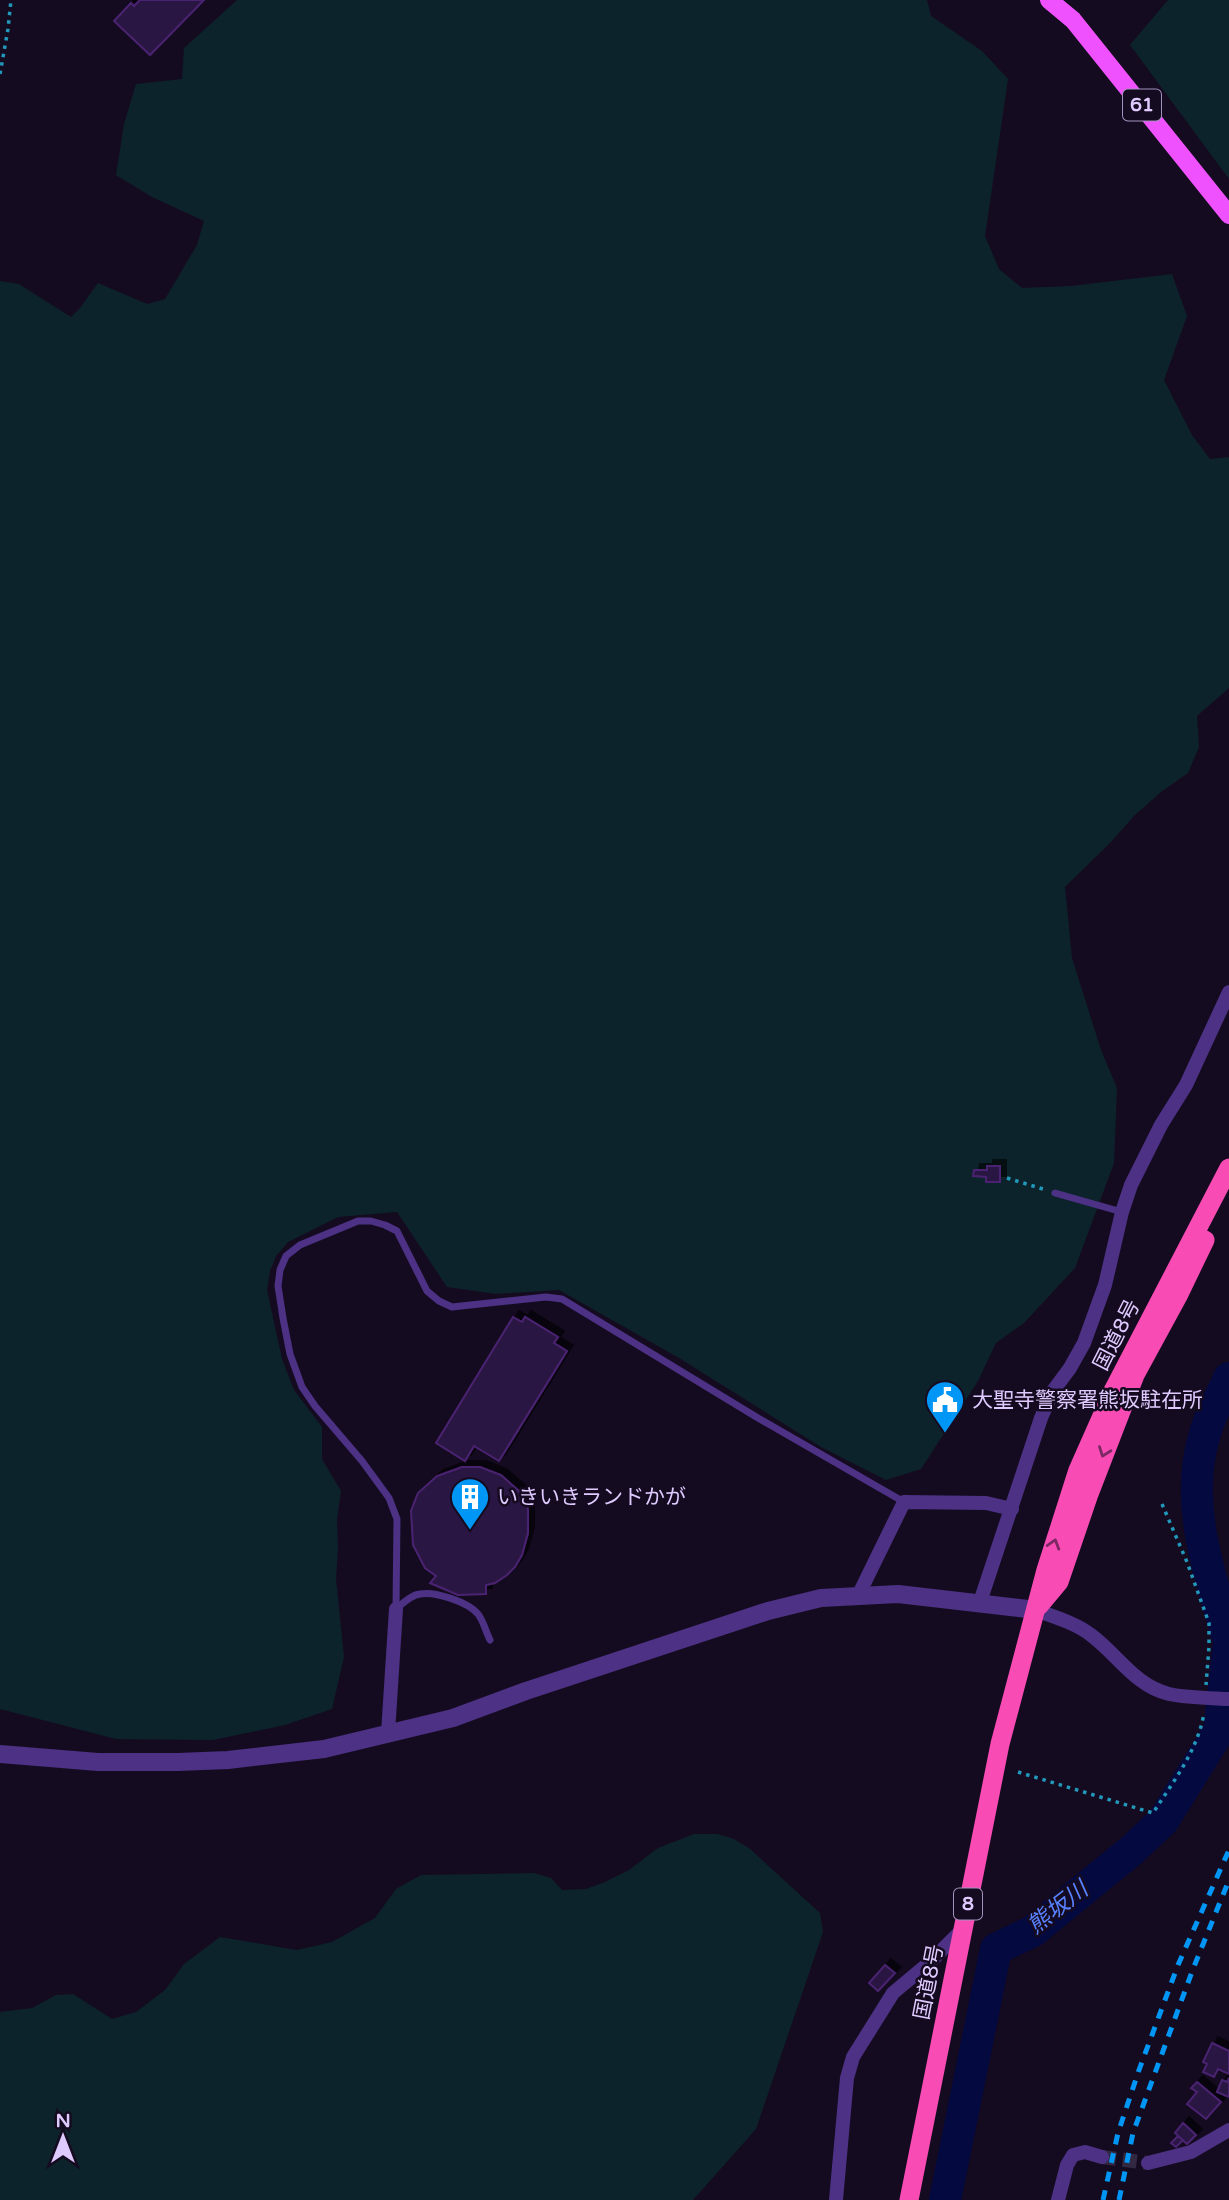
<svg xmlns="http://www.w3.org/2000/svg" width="1229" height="2200" font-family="'Varela Round','Noto Sans JP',sans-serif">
<defs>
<filter id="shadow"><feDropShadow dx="6" dy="-6" stdDeviation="0" flood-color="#0009"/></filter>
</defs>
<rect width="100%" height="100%" fill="#150b20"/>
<path fill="#0d232b" d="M237 0H927L931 16 982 51 1008 79 985 236 999 269 1022 288 1071 286 1172 274 1187 316 1164 380 1192 435 1210 459 1229 457V688L1197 716 1199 747 1188 773 1161 792 1135 815 1110 843 1065 887 1072 958 1101 1050 1117 1088 1114 1163 1075 1268 1024 1323 996 1343 978 1381 921 1469 886 1480 821 1447 679 1358 559 1290 496 1294 447 1287 397 1212 338 1217 288 1242 276 1256 270 1271 267 1290 282 1359 294 1390 322 1427V1459L341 1491 337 1519 338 1547 336 1579 344 1657 332 1709 285 1725 213 1740 116 1739 0 1709V281L19 284 71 317 80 308 98 283 147 304 165 299 197 245 204 221 152 197 116 175 124 124 136 84 182 79 184 48Z
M1168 0H1229V179L1130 45Z
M694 1834H717L734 1839 749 1848 820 1913 823 1932 756 2129 693 2200H0V2012L32 2008 56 1995 73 1994 112 2019 136 2012 165 1990 184 1964 220 1937 297 1950 332 1942 375 1918 396 1889 421 1875 534 1873 551 1878 562 1890 586 1889 605 1882 629 1870 658 1848Z"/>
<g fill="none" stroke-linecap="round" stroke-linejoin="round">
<path stroke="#040940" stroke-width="32" d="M1229 1378C1221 1397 1209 1416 1204 1437 1184 1505 1210 1575 1229 1641
M945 2200 996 1949 1033 1931 1132 1850 1163 1821 1219 1731 1229 1642"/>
</g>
<path fill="#2c1543" stroke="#4a2471" stroke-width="2" filter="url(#shadow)" d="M140 0H204L150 55 114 21 131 3 134 6Z
M987 1166H1000V1182H986V1177L973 1176 974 1170H987Z
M513 1317 522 1322 525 1317 558 1337 554 1343 567 1351 499 1461 474 1446 465 1461 436 1443Z
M462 1467H480L501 1475 519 1491 528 1509V1533L522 1555 515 1567 507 1575 495 1583 486 1585V1594L458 1595 430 1583 436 1576 425 1568 413 1545 411 1511 418 1493 437 1476Z
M885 1965 895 1973 878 1991 869 1983Z
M1212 2043 1229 2051V2074L1218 2069 1214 2077 1203 2072 1207 2064 1203 2062Z
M1229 2078V2097L1217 2092 1222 2080 1227 2082Z
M1197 2082 1221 2102 1206 2119 1187 2104 1197 2092 1191 2088Z
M1183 2123 1196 2135 1187 2144 1175 2133Z
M1178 2136 1183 2140 1176 2147 1171 2143Z"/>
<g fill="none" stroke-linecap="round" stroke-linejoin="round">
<path stroke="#332841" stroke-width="14" stroke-dasharray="14 7" stroke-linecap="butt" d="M1102 2157 1148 2163"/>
<path stroke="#2298bb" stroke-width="3.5" stroke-dasharray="3.5 5" stroke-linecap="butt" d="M0 74 8 29 11 0
M1007 1178 1046 1190
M1162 1504 1187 1562 1209 1623V1647L1206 1685
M1018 1772 1153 1813C1173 1782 1198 1750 1204 1713"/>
<path stroke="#4c3184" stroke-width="7" d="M1055 1193 1122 1212
M396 1609 397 1519 389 1498 362 1461 315 1406 302 1387 290 1354 283 1318 278 1286 280 1270 286 1256 300 1245 358 1221H371L385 1225 397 1231 427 1291 439 1301 452 1307 546 1297 562 1299 758 1418 904 1502
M396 1609C403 1603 411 1595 420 1594 435 1591 468 1602 478 1614 483 1620 486 1632 490 1640"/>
<path stroke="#4c3184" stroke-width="14" d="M858 1596 904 1502 986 1503 1012 1509
M979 1605 1041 1418 1053 1391 1070 1368 1084 1343 1105 1285 1122 1212 1131 1185 1161 1125 1186 1085 1229 992
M1036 1610C1054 1617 1076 1623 1091 1635 1117 1654 1135 1686 1169 1694 1188 1698 1210 1698 1229 1699
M388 1733 396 1609
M1148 2163 1191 2152 1229 2130
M836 2200 847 2078 853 2057 893 1993 930 1962 962 1930
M1058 2200 1067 2165 1073 2155 1085 2152 1102 2157"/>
<path stroke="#4c3184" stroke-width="18" d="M0 1754 98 1762H178L228 1760 324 1749 453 1718 526 1691 768 1611 821 1598 898 1594 1036 1610"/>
<path stroke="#f051ff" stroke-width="18" d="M1049 0 1073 20 1229 215"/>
<path stroke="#f84bb4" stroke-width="19" d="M1039 1606 1059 1582 1089 1494 1135 1375 1178 1296 1205 1240
M909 2200 1000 1744 1046 1570 1078 1470 1113 1391 1229 1168"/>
<path stroke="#0096f5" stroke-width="5" stroke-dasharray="10 9" stroke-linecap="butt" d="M1103 2200 1118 2133 1139 2070 1178 1965 1229 1850
M1119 2200 1133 2133 1193 1969 1229 1880"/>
</g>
<defs><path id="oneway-chevron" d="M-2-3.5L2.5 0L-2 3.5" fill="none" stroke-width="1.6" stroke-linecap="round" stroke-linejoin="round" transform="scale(1.75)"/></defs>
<g stroke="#7b2863">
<use href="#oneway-chevron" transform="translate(1104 1452) rotate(110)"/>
<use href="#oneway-chevron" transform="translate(1054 1544) rotate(-73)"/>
</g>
<defs>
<g id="civic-pin" transform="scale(2.0125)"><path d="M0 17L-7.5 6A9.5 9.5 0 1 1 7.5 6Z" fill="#0096f5" stroke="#150b20"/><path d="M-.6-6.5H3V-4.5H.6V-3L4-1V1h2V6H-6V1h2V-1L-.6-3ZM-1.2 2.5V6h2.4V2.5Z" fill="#fff"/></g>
<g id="building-pin" transform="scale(2.0125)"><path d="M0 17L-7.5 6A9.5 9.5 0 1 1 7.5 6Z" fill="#0096f5" stroke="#150b20"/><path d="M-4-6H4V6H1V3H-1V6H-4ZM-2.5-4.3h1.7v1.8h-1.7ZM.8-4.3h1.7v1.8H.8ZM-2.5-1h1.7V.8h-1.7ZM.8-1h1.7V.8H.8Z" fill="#fff"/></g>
</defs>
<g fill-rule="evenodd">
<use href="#civic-pin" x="945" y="1400"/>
<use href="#building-pin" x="470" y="1497"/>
</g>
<g text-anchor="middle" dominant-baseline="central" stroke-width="5" stroke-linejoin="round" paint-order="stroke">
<g fill="#150b20" stroke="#a291bc" stroke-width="2">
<rect x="1123" y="89.5" width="38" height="31" rx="5"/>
<rect x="954" y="1888.5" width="28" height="31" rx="5"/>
</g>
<g font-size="19" font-weight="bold" fill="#dfcaff">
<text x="1142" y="105">61</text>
<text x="968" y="1904">8</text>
</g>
<g font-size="21" fill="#dfcaff" stroke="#150b20">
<text transform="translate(1117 1335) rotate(-63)">国道8号</text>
<text transform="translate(929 1982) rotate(-79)">国道8号</text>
</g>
<g font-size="21" fill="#dfcaff" stroke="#150b20" text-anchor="start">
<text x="972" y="1400">大聖寺警察署熊坂駐在所</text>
<text x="497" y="1497">いきいきランドかが</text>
</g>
<g font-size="23" font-style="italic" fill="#5881ff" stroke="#150b20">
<text transform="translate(1058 1908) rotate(-38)">熊坂川</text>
</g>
</g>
<g transform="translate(63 2137)" stroke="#150b20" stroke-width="5" paint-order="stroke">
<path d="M0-5L12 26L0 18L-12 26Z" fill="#dfcaff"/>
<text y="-10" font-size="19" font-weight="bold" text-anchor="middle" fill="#dfcaff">N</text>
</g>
</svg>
